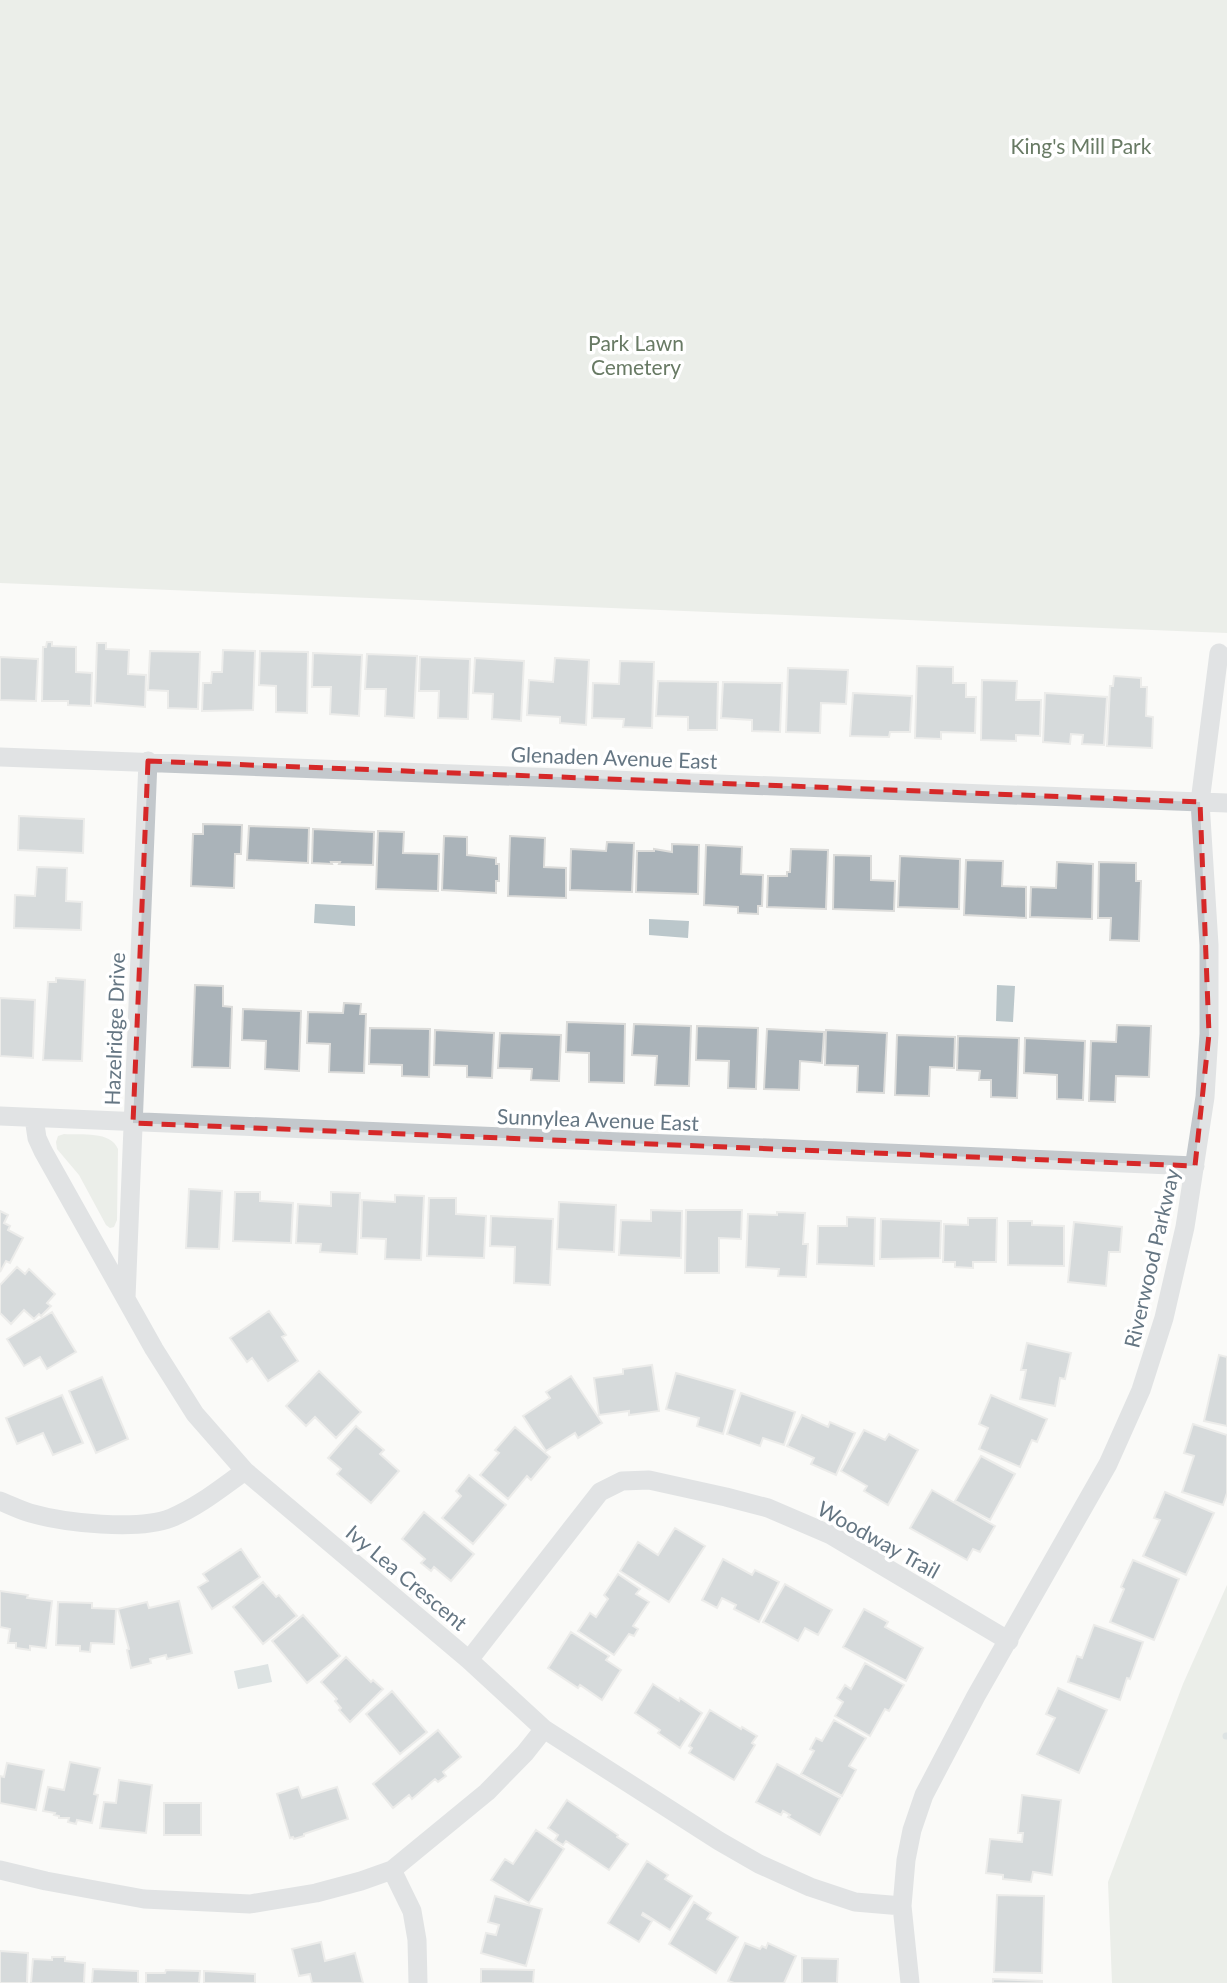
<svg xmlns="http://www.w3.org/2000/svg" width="1227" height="1983" font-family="Lato,sans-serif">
<rect width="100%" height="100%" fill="#fafaf8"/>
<path fill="#dadfd7" d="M0 0H1227V633L0 583Z
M64 1134C81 1135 111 1131 118 1149L117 1220 114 1227 110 1228 106 1225 79 1175 57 1149 56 1142 58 1136Z
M1227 1585V1983H1112L1108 1882 1183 1684Z"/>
<path fill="#bbc7cb" d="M315 904 355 906V926L314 923Z
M649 919 689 921 688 938 649 935Z
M997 985 1015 986 1013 1022 996 1021Z
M268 1664 272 1682 238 1689 234 1671Z"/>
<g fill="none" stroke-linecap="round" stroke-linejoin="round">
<path stroke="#bbc7cb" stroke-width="7" d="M1226 1736H1227"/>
</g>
<path fill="#aab3b9" stroke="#dcdcda" stroke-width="2" d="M47 642H52V646L76 647V672L92 673 91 706 68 705V701H42L43 647H46Z
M97 643H106V649L129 650 128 674 146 675 145 707 95 703Z
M223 650 255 651 253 710 202 711 203 683H211L212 672H222Z
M150 651 200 652 198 709 168 708V691L148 690Z
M260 651 308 652 307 713 276 712V686L259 685Z
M313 653 362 655 359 716 330 714 331 687H312Z
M367 654 417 656 414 718 385 716 386 689H365Z
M0 657 38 659 36 701 0 700Z
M420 657 470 659 468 719 438 718 439 691H419Z
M475 658 524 661 521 721 492 719 493 694 473 693Z
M555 658 589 660 586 725 560 723V717L527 715 529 680 553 682Z
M620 661 654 662 652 728 623 727 624 719 592 718 593 683 619 684Z
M917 666 953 667V683H966V697H976L975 733 941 732V739L915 738Z
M788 668 848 670 846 704 821 703 820 733 786 732Z
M1114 676 1141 678V687H1147L1146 716 1153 717 1152 748 1107 746 1110 686H1113Z
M982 680 1017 681 1016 700H1041L1040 736 1016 735V741L981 740Z
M658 681 718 682 717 730H688V717L656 716Z
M723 682 782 683 780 732 752 731V720L721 718Z
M853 693 912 696 910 732H890L889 737 850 736Z
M1045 693 1107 697 1104 745 1082 744 1083 735 1071 734 1070 744 1043 742Z
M19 816 84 819 83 853 18 850Z
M203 824 242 825 241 854H235L234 888 191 886 193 834H203Z
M249 826 309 828 308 863 247 860Z
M313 829 374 832 373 865 339 864 340 862H331L332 864 312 863Z
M378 831 404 832 403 853 439 854 438 891 376 889Z
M444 836 467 837V855L496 858V864H499V881H496V893L442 890Z
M510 836 545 838 544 867 566 868V898L508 896Z
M607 842 634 843 632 892 570 890 571 849 606 851Z
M672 844 699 845 698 894 636 892 637 851H654V849L672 852Z
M706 845 742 847 741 874 763 875 762 906H758V914L738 913V907L704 905Z
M791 849 828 850 826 909 767 907 768 876H787V872H790Z
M834 855 871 856V880L895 881 894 911 833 909Z
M900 856 960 859 959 909 898 907Z
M966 860 1003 861 1002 886 1026 887V918L964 915Z
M1057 862 1093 864 1092 919 1030 917 1031 887 1056 888Z
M1099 862 1136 863V881H1141L1139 941 1110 940 1111 918H1098Z
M37 867 67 868 66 901 82 902 81 930 14 928 15 895 35 896Z
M56 978 85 980 82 1061 43 1060 48 982H56Z
M195 985 223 986V1006L232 1007 230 1068 192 1067Z
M0 998 35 1000 33 1058 0 1056Z
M344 1003 361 1004 360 1014H366L364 1073 329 1072 330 1044 307 1043 308 1012 343 1013Z
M243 1009 301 1011 299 1071 265 1069 266 1041 242 1040Z
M567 1022 625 1024 624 1083 589 1082V1053L566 1052Z
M634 1024 691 1026 689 1086 655 1085 657 1056 632 1055Z
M1117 1025 1151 1026 1149 1077 1116 1076 1115 1102 1089 1101 1091 1041 1116 1042Z
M697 1026 758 1028 756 1089 728 1088 729 1061 696 1060Z
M370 1028 430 1029 429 1077 402 1076V1065L369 1064Z
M767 1029 824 1032 822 1063 800 1061 799 1090 764 1089Z
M435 1030 494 1033 492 1078 467 1077V1066L434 1065Z
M826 1030 887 1033 884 1093 857 1092 858 1066 825 1065Z
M500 1033 561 1035 559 1081 531 1080 532 1069 498 1068Z
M897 1035 955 1037 954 1068 930 1067 929 1096 895 1095Z
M958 1036 1019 1038 1017 1098 991 1097V1080H979L980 1071 957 1070Z
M1025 1038 1085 1041 1083 1100 1057 1099V1075L1024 1073Z
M189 1189 222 1191 219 1249 186 1248Z
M235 1192H260V1201L293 1203 291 1243 233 1241Z
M331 1192 360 1193 357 1254 320 1252 321 1244 296 1243 298 1204 331 1206Z
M395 1195 424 1196 421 1260 385 1259 386 1239 361 1238 362 1200 395 1202Z
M429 1198H456V1214L486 1216 484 1258 427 1256Z
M559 1202 616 1205 614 1252 557 1249Z
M651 1210 682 1211 681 1258 619 1255 621 1220 651 1221Z
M686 1210H742L741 1239 719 1238V1273H685Z
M0 1211 8 1215 4 1223 10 1226 8 1230 23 1238 10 1263 6 1261 0 1272Z
M777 1212 805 1213 803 1244H808L806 1277 778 1276 779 1269 746 1267 748 1214 777 1215Z
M491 1216 553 1219 550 1285 514 1283 515 1247 490 1246Z
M847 1217 875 1218 874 1266 817 1264 818 1226H847Z
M968 1218H997L996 1262H973V1268L955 1267V1262H943L944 1224 968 1225Z
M881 1219 941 1221 940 1258 880 1259Z
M1008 1221H1032V1225L1064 1226V1266L1008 1265Z
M1074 1222 1122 1227 1120 1252H1109L1106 1286 1068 1282Z
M17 1267 25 1274 29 1269 55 1294 47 1303 51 1306 41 1316 39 1314 34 1319 24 1310 11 1324 0 1313V1285Z
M269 1311 286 1335 282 1337 298 1361 268 1381 252 1358 247 1362 230 1338Z
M52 1312 76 1352 47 1369 40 1357 24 1366 7 1339Z
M1027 1343 1071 1353 1065 1379 1060 1378 1055 1406 1020 1399 1026 1370H1021Z
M1219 1355 1227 1357V1426L1204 1421Z
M652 1365 659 1411 629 1415V1411L599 1415 594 1378 623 1374V1369Z
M319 1371 361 1412 336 1438 315 1417 306 1426 286 1406Z
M676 1373 735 1390 723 1434 697 1426 699 1418 666 1409Z
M571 1376 602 1423 578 1438 575 1433 546 1451 523 1416 550 1398 546 1392Z
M102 1377 128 1439 96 1453 69 1391Z
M741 1393 795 1412 784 1445 763 1438 760 1446 727 1434Z
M62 1395 83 1443 53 1455 43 1433 17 1444 6 1418Z
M991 1395 1047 1419 1037 1442 1032 1440 1020 1467 979 1449 988 1428 979 1424Z
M802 1415 828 1427 830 1422 855 1433 836 1475 811 1464 814 1458 787 1446Z
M1193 1424 1227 1435V1493L1223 1505 1182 1492 1194 1456 1184 1453Z
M356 1426 384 1450 380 1454 399 1471 371 1503 337 1474 341 1469 328 1458Z
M515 1427 550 1457 531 1480 527 1476 508 1499 480 1475 499 1453 495 1450Z
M864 1430 885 1440 889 1434 918 1450 888 1505 864 1491 867 1486 841 1471Z
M981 1456 1015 1474 990 1520 955 1501Z
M469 1475 506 1505 473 1544 442 1518 461 1496 456 1491Z
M932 1490 995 1526 980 1552 973 1549 967 1560 910 1528Z
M1165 1492 1214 1513 1186 1575 1143 1556 1160 1520 1154 1518Z
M424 1512 474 1554 451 1581 434 1567 431 1571 421 1563 425 1559 402 1539Z
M675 1528 705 1546 669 1602 620 1571 638 1542 658 1555Z
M241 1549 260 1577 212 1609 198 1587 208 1581 203 1574Z
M723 1559 752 1575 755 1570 779 1582 759 1622 734 1609 736 1605 722 1598 717 1608 702 1600Z
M1133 1560 1179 1579 1154 1640 1110 1622 1124 1589 1121 1587Z
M618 1574 640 1589 636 1594 649 1602 633 1626 638 1629 634 1636 629 1634 614 1655 578 1631 590 1613 596 1617 608 1599 604 1595Z
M263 1582 276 1597 279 1595 297 1616 263 1644 233 1607Z
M785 1584 832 1610 818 1635 805 1628 798 1641 763 1622Z
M0 1591 28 1595 27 1598 52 1601 46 1648 30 1646V1650L16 1648V1643H8L10 1629 0 1627Z
M179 1601 192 1653 167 1659 166 1655 150 1659 151 1663 131 1668 127 1650 129 1649 118 1609 147 1602 149 1608Z
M58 1602 92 1603V1608L116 1609 114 1644 91 1643 90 1652 80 1651V1646L56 1645Z
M864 1609 888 1622 885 1627 923 1648 906 1681 843 1647Z
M303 1615 340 1656 307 1683 272 1641Z
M1094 1625 1143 1642 1130 1679 1127 1678 1120 1700 1068 1682 1077 1656 1082 1658Z
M571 1632 609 1656 606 1660 621 1670 602 1700 580 1685 578 1688 548 1668Z
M346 1657 371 1682 373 1680 383 1689 350 1722 339 1710 341 1708 335 1701 337 1699 321 1682Z
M865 1663 904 1685 889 1711 885 1709 870 1736 835 1716 843 1702 837 1698 845 1685 851 1689Z
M653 1684 679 1701 680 1698 702 1713 680 1748 658 1733 660 1730 635 1713Z
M1058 1688 1107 1710 1079 1773 1037 1754 1055 1718 1046 1714Z
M392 1691 427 1732 400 1754 366 1714Z
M710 1710 741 1729 742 1727 757 1736 752 1743 755 1745 734 1780 689 1753 692 1748 689 1746Z
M834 1720 866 1738 849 1766 856 1770 842 1796 801 1774 814 1751 810 1749 816 1738 822 1741Z
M438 1730 461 1757 443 1772 446 1776 438 1782 435 1779 412 1799 409 1795 393 1808 373 1784Z
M70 1762 100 1768 94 1794 98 1795 92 1823 77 1820 76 1824 68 1822 69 1818H59V1816L54 1815 55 1813 43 1811 48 1787 64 1790Z
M7 1763 44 1770 36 1810 0 1803V1776L4 1777Z
M777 1764 840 1798 820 1835 788 1817 790 1815 783 1811 781 1815 756 1802Z
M119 1780 152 1785 146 1833 100 1828 104 1802 116 1803Z
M298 1787 302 1798 337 1787 348 1819 304 1834V1836L294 1839 293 1837 290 1838 277 1794Z
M1022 1795 1061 1800 1052 1875 1033 1872 1031 1882 1003 1879V1875L986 1873 990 1839 1022 1842 1023 1833H1018Z
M567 1800 618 1835 617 1837 628 1844 609 1870 566 1841 563 1845 555 1840 558 1835 548 1828Z
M164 1803H201V1835H164Z
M536 1830 564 1849 529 1903 491 1880 505 1859 513 1864Z
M647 1861 668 1875 665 1879 692 1896 670 1930 643 1913 642 1915 652 1921 639 1942 608 1923Z
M997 1895 1044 1896 1042 1973 994 1972Z
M495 1896 542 1909 526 1966 481 1953 486 1933 496 1935 499 1925 488 1922Z
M694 1902 711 1913 707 1919 738 1937 716 1973 669 1944Z
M321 1942 325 1961 355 1953 363 1983H312L310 1974 299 1976 292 1949Z
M745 1943 760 1949 762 1946 766 1948 768 1943 796 1956 784 1983H734L728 1981Z
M0 1951 28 1953 27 1983H0Z
M52 1957H65V1961L85 1963 84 1983H31L33 1959 52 1960Z
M802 1958 838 1959 837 1983H802Z
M93 1969 138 1971V1983H92Z
M481 1969 534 1970 533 1983H481Z
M166 1970 200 1971 199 1983H146V1973H165Z
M204 1971 255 1974V1983H204Z
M993 1979 1042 1981V1983H993Z"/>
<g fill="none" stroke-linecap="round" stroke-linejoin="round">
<path stroke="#c3c8cc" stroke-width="19" d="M0 757 1227 803
M0 1116 1195 1166
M34 1118 37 1138 43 1151 154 1349 195 1414 245 1471 469 1660 544 1729 719 1841 759 1864 810 1887 855 1902 902 1906
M126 1298 148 761
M0 1501C10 1505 20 1510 30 1513 65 1523 138 1531 171 1518 198 1507 221 1488 245 1471
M469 1660 600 1492 622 1481 649 1480 726 1497 768 1508 831 1535 1009 1641
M0 1870 46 1881 144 1899 250 1904 316 1893 361 1881 392 1870 487 1792 525 1753 544 1729
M392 1870 412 1911 417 1940 418 1983
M910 1983 902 1906 906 1860 912 1830 924 1795 976 1696 1108 1464 1141 1390 1164 1318 1185 1227 1205 1097 1209 1034V945L1200 802 1219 653"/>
</g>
<path d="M0 0H1227V1983H0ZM148 761 1200 802 1209 1034 1195 1166 133 1123Z" fill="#fafaf8" fill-opacity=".55" fill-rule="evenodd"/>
<path fill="none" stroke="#d62828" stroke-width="5" stroke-dasharray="14 9" stroke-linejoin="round" d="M148 761 1200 802 1209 1034 1195 1166 133 1123Z"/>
<g text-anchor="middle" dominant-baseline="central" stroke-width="7" stroke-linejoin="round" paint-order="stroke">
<g font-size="21" fill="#687a64" stroke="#fff">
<text x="1081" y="145">King's Mill Park</text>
<text x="636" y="342">Park Lawn<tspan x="636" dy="24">Cemetery</tspan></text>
</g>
<g font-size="21" fill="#657683" stroke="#fff">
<text transform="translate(614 757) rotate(2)">Glenaden Avenue East</text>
<text transform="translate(114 1029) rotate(-88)">Hazelridge Drive</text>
<text transform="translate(598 1119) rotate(2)">Sunnylea Avenue East</text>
<text transform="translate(1151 1258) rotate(-77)">Riverwood Parkway</text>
<text transform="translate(879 1539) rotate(29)">Woodway Trail</text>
<text transform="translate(407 1577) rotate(40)">Ivy Lea Crescent</text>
</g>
</g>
</svg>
